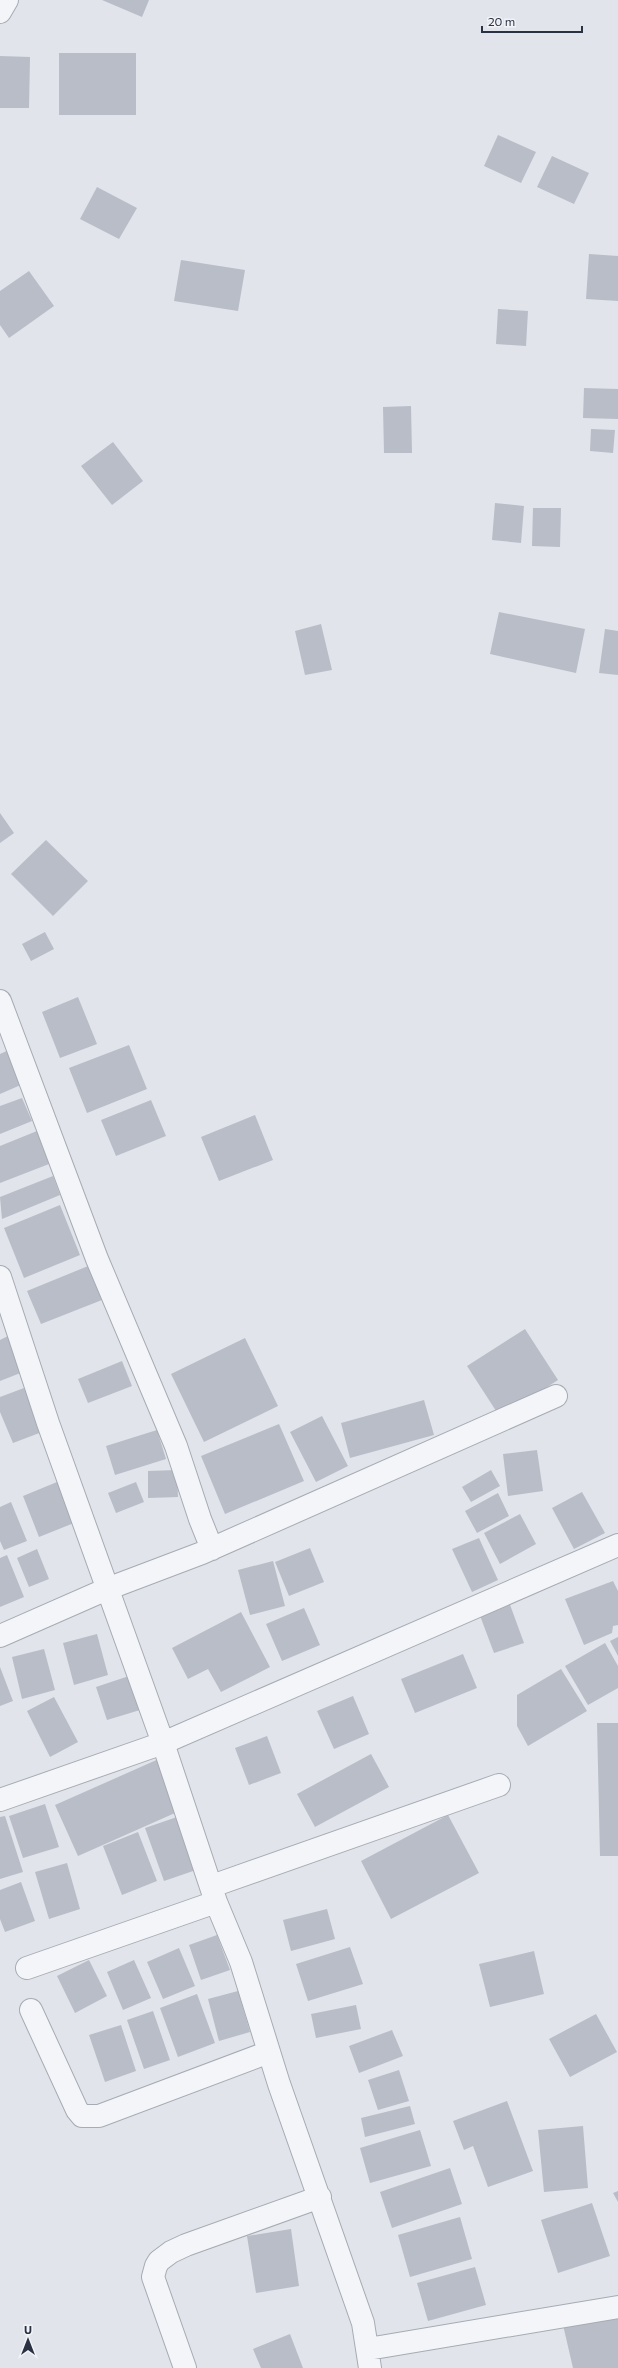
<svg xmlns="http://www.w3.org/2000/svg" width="618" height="2368" font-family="Commissioner,sans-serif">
<rect width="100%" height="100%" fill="#e1e4ea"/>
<path fill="#b8bdc7" d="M102 0H149L142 17Z
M59 53H136V115H59Z
M0 56 30 57 29 108H0Z
M498 135 536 152 521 183 484 166Z
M552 156 589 173 574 204 537 187Z
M97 187 137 208 119 239 80 219Z
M589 254 618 256V301L586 299Z
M181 260 245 270 238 311 174 301Z
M29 271 54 306 9 338 0 325V291Z
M498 309 528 311 526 346 496 344Z
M584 388 618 389V419L583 418Z
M411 406 412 453H384L383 407Z
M591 429 615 430 613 453 590 451Z
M113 442 143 481 112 505 81 466Z
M495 503 524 506 521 543 492 540Z
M533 508H561L560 547 532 546Z
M499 612 585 629 576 673 490 654Z
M321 624 332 670 305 675 295 631Z
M605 629 618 631V675L599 673Z
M0 813 14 833 0 843Z
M46 840 88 881 53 916 11 874Z
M45 932 54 949 31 961 22 944Z
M78 997 97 1044 60 1058 42 1012Z
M129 1045 147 1089 87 1113 69 1068Z
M9 1050 23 1084 0 1094V1054Z
M22 1098 32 1121 0 1134V1106Z
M151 1100 166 1136 116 1156 101 1120Z
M255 1115 273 1160 219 1181 201 1137Z
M37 1131 49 1164 0 1183V1146Z
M53 1176 60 1195 2 1219 0 1197Z
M60 1205 80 1255 24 1278 4 1228Z
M93 1264 107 1298 41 1324 27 1291Z
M525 1329 558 1380 500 1417 467 1366Z
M8 1336 23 1372 0 1381V1340Z
M245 1338 278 1406 204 1442 171 1374Z
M122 1361 132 1386 88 1403 78 1379Z
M24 1388 42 1432 13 1443 0 1412V1397Z
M424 1400 434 1435 350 1458 341 1423Z
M322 1416 348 1466 316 1482 290 1432Z
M279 1424 304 1481 225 1514 201 1456Z
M157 1430 166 1459 115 1475 106 1446Z
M537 1450 543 1491 508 1496 503 1454Z
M177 1470 178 1497 148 1498V1471Z
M491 1470 500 1486 471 1502 462 1487Z
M57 1482 74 1523 39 1537 23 1496Z
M136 1482 144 1502 116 1513 108 1493Z
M582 1492 605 1533 574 1549 552 1508Z
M498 1493 509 1516 477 1533 465 1511Z
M11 1502 27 1541 4 1550 0 1541V1507Z
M520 1514 536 1544 500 1564 484 1533Z
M479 1538 498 1580 472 1592 452 1549Z
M310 1548 324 1582 289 1596 275 1562Z
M37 1549 49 1579 29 1587 17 1558Z
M7 1555 24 1597 0 1607V1558Z
M273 1561 285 1606 250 1615 238 1570Z
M613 1581 618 1591V1625L613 1626 612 1633 584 1645 565 1599Z
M509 1602 524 1643 494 1653 479 1613Z
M304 1608 320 1645 282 1661 266 1624Z
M241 1612 270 1667 221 1692 208 1669 188 1679 172 1648Z
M97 1634 108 1675 74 1685 63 1643Z
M618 1637V1656L610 1641Z
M605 1643 618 1666V1688L588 1705 565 1666Z
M44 1649 55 1690 22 1699 12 1657Z
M463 1654 477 1688 415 1713 401 1679Z
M0 1667 13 1701 0 1706Z
M561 1669 587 1711 528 1746 517 1726V1695Z
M129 1676 140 1710 107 1720 96 1687Z
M353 1696 369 1734 334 1749 317 1711Z
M54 1697 78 1742 50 1757 27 1711Z
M597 1723H618V1856H600Z
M267 1736 281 1773 249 1785 235 1748Z
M371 1754 389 1787 315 1827 297 1794Z
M161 1758 184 1809 78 1856 55 1805Z
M45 1804 59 1847 23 1858 9 1816Z
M448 1815 479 1873 391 1919 361 1861Z
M5 1816 23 1872 0 1879V1817Z
M177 1817 196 1870 164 1881 145 1828Z
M138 1832 157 1881 122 1895 103 1846Z
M67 1863 80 1909 49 1919 35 1872Z
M21 1882 35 1921 5 1932 0 1919V1890Z
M327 1909 335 1939 291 1951 283 1920Z
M217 1935 230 1970 201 1980 189 1945Z
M350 1947 363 1984 308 2001 296 1964Z
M179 1948 195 1986 163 1999 147 1962Z
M534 1951 544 1994 490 2007 479 1964Z
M89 1960 107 1996 75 2013 57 1976Z
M134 1960 151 1998 123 2010 107 1972Z
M238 1991 250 2032 219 2041 208 1999Z
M197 1994 215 2043 178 2057 160 2008Z
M356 2005 361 2029 316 2038 311 2014Z
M153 2011 170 2060 144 2069 127 2020Z
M596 2014 617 2052 570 2077 549 2039Z
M121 2025 136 2071 105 2082 89 2035Z
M392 2030 403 2056 359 2073 349 2046Z
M399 2070 409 2101 378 2110 368 2080Z
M507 2101 533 2171 488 2187 473 2146 464 2150 453 2121Z
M410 2106 415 2124 365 2137 361 2118Z
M583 2126 588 2188 544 2192 538 2130Z
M420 2130 431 2166 370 2183 360 2148Z
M450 2168 462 2204 392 2228 380 2192Z
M618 2191V2202L613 2193Z
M592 2203 610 2256 558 2273 541 2220Z
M460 2217 472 2259 410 2277 398 2235Z
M291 2229 299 2286 256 2293 247 2236Z
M475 2267 486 2305 428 2321 417 2283Z
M618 2313V2368H573L563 2325Z
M290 2334 303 2368H261L253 2349Z"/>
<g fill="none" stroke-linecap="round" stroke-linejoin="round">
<g stroke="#a6abb4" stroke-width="24">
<path id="street" d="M0 12 7 0
M0 1001 97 1259 176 1446 200 1519 212 1549
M0 1277 48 1423 163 1743 216 1902 241 1962 279 2084 363 2323 370 2368
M0 1636 107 1589 202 1553 556 1396
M0 1800 163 1743 618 1545
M212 1886 499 1785
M27 1968 216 1902
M31 2010 77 2110 82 2116H99L269 2052
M368 2349 618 2307
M185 2368 153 2277 156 2266 159 2261 171 2252 186 2245 320 2197"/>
</g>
<use href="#street" stroke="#f4f5f8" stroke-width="22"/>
</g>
<g transform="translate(28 2340)" stroke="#f1f3f7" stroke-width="3" paint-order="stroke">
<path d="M0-3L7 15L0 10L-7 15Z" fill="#293142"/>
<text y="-6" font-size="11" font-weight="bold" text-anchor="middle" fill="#293142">U</text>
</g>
<path d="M482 26v6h100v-6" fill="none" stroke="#293142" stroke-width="2"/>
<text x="488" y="26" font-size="12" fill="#293142" stroke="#f1f3f7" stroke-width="3" paint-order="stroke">20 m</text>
</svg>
